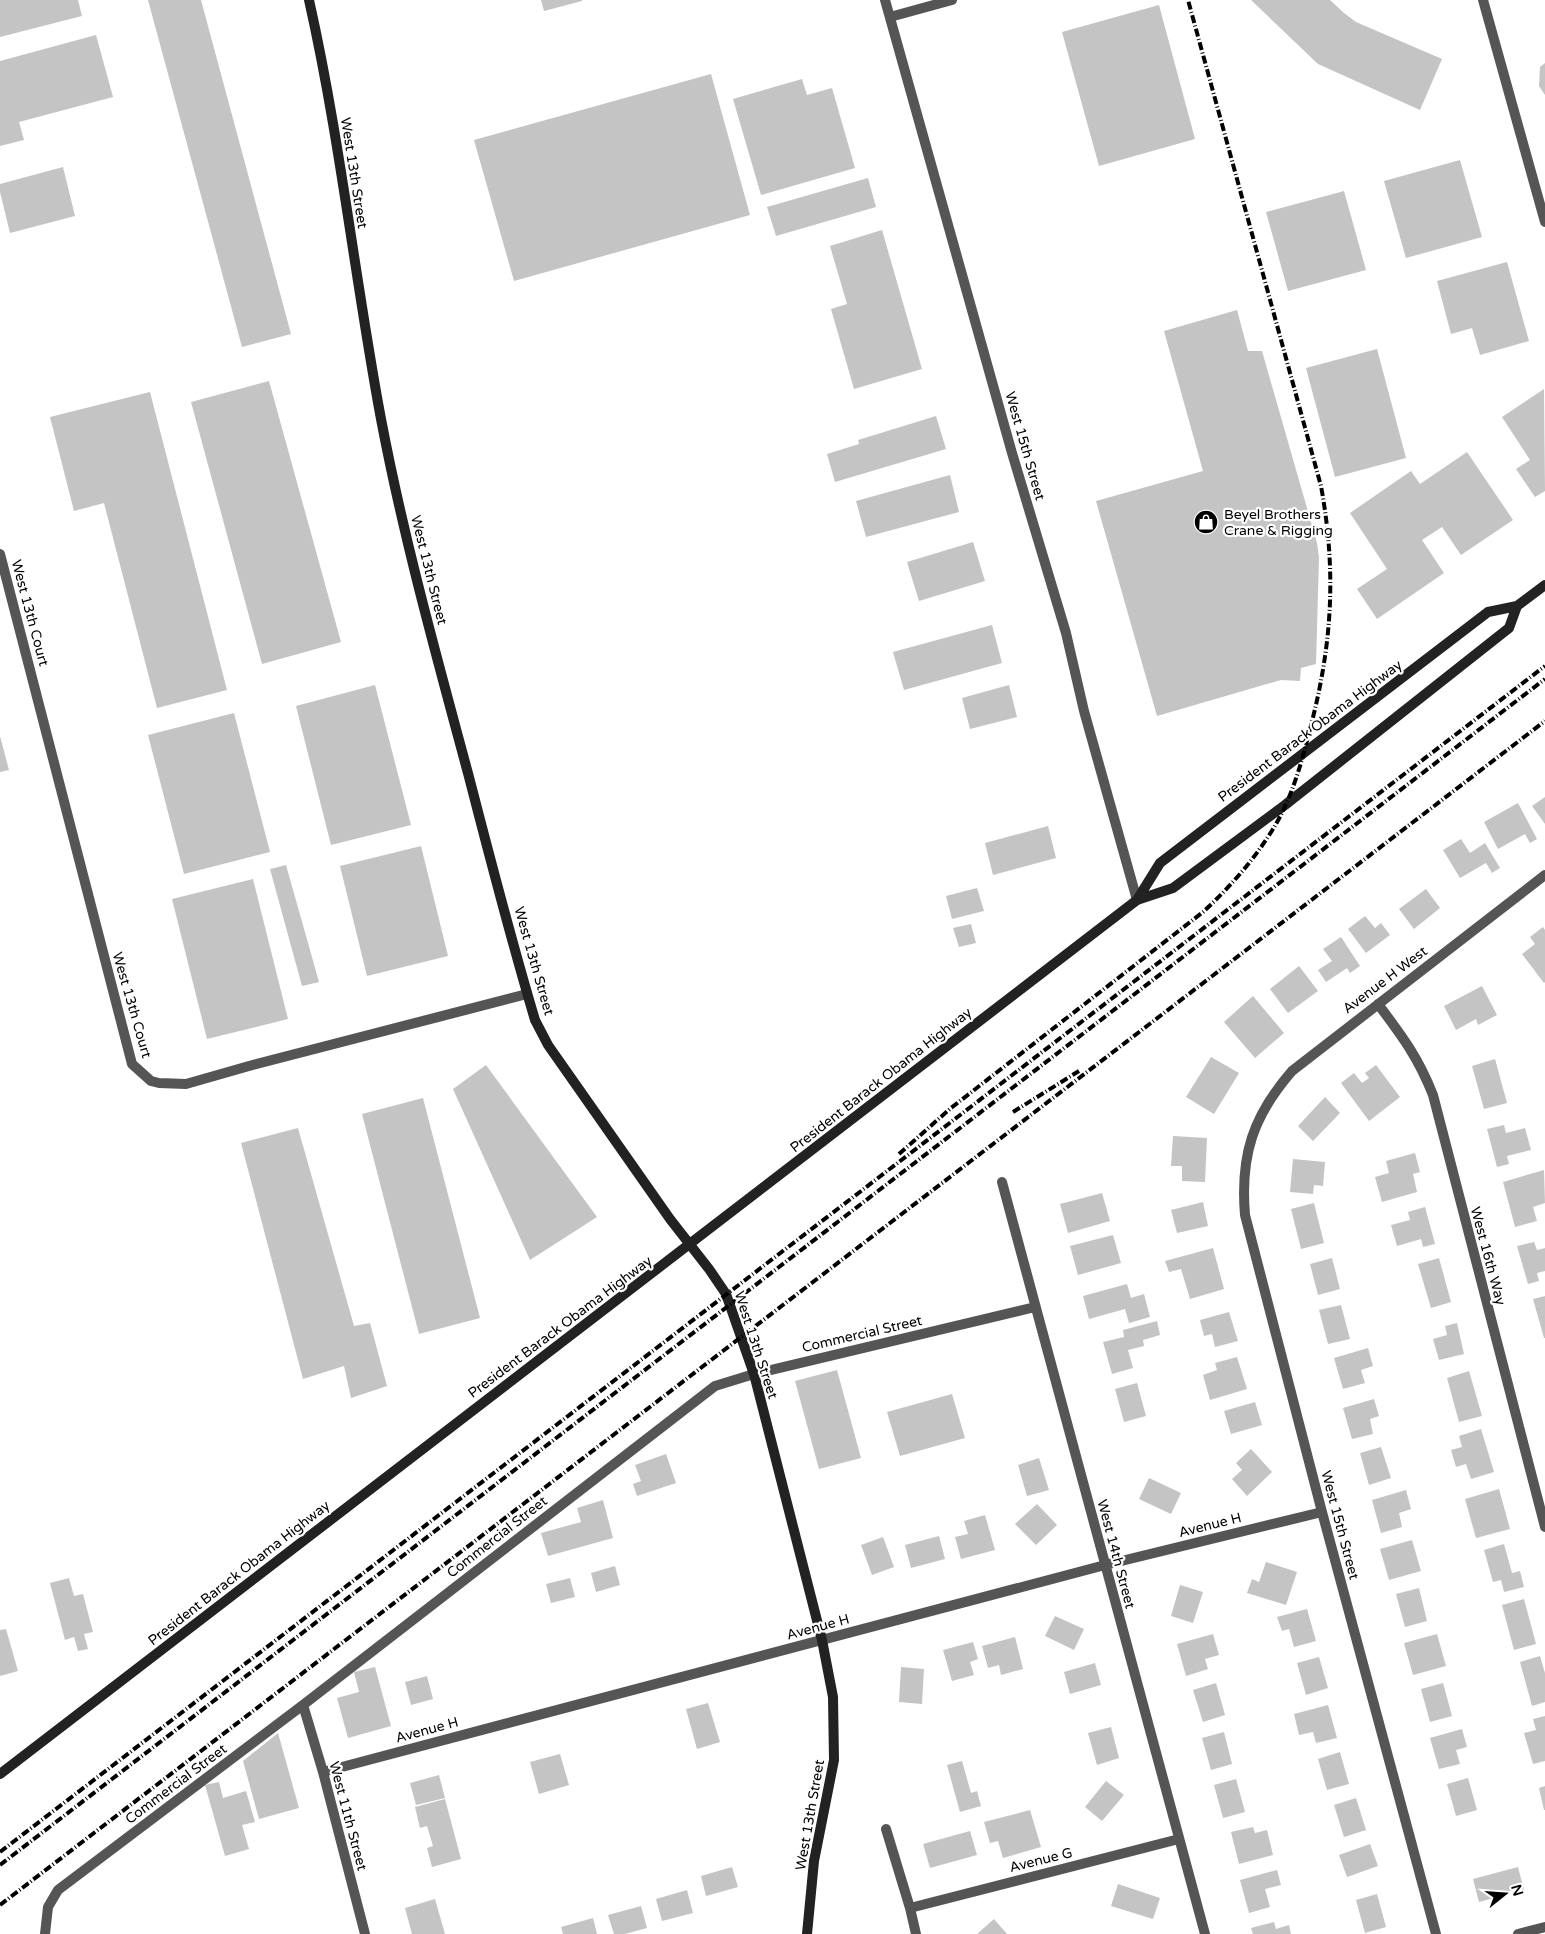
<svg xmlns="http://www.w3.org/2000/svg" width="1545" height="1934" font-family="'Varela Round',sans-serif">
<rect width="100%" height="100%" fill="#fff"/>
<path fill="#c4c4c4" d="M0 0H78L82 16 0 37Z
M148 0H201L291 334 242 347Z
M541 0H582V1L544 11Z
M1251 0H1330L1344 13 1356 22 1442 59 1420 110 1318 64Z
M1159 5 1195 139 1099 166 1062 32Z
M96 35 113 97 19 122 24 140 0 146V61Z
M1545 63V95L1539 86 1540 67Z
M711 74 750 215 514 281 474 140Z
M802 79 807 95 832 88 855 168 761 195 733 99Z
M1460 160 1482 237 1406 258 1384 181Z
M63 167 75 216 10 233 0 192V184Z
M868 178 876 207 776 236 767 207Z
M1344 191 1366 270 1288 291 1266 212Z
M882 230 922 369 854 389 831 309 847 304 830 246Z
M1507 262 1529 341 1480 355 1472 328 1451 334 1437 281Z
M1237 310 1248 351H1262L1317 543 1319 557 1316 664 1301 668 1300 681 1281 680 1157 716 1096 501 1203 471 1164 331Z
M1377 349 1406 458 1335 477 1306 368Z
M269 381 341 642 262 664 191 402Z
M1544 389 1545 491 1535 497 1516 469 1530 460 1502 417Z
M150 392 227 690 157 708 104 503 74 511 50 417Z
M936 416 946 449 835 482 827 454 859 444 858 440Z
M1467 452 1513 520 1461 555 1442 527 1422 540 1444 573 1377 619 1357 589 1387 569 1350 513 1411 471 1420 484Z
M950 475 959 512 866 537 856 501Z
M973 542 985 581 919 601 907 562Z
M992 625 1002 663 904 690 893 652Z
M375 685 411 825 331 845 296 706Z
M1009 685 1017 717 970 729 962 698Z
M234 713 270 852 184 874 148 735Z
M0 736 9 770 0 772Z
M1545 797V824L1532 806Z
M1518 803 1537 839 1530 843 1525 834 1498 849 1484 822Z
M1048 826 1056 858 993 875 985 843Z
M1461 839 1470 853 1485 843 1500 868 1492 873 1486 863 1460 878 1443 850Z
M421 846 448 956 367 976 340 866Z
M286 865 319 982 302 986 270 869Z
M253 879 288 1019 207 1039 172 899Z
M977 888 984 911 952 919 946 896Z
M1426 889 1440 908 1414 929 1399 909Z
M1365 916 1375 928 1381 923 1390 935 1366 953 1348 929Z
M971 924 976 943 959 947 953 928Z
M1543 927 1545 930V982L1544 983 1522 954 1535 944 1530 937Z
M1341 937 1360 966 1350 973 1347 968 1326 982 1318 970 1332 961 1323 949Z
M1299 966 1318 991 1288 1013 1270 989Z
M1482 986 1497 1015 1478 1025 1476 1019 1456 1030 1444 1006Z
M1253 996 1284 1033 1255 1058 1224 1022Z
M1211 1057 1239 1073 1214 1114 1186 1097Z
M1495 1059 1507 1103 1484 1109 1472 1066Z
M486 1065 597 1217 530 1260 453 1089Z
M1376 1065 1400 1097 1369 1121 1341 1083 1354 1073 1362 1083 1369 1078 1365 1073Z
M1325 1097 1340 1113 1313 1141 1298 1126Z
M423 1098 480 1318 419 1334 362 1114Z
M1504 1125 1506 1133 1525 1128 1531 1150 1507 1156 1509 1164 1497 1167 1487 1129Z
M298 1128 354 1326 370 1323 387 1386 351 1398 344 1366 303 1379 241 1143Z
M1173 1136 1207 1138 1205 1182 1182 1181V1166H1171Z
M1415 1153 1420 1172 1413 1174 1417 1192 1382 1202 1375 1177 1389 1173 1386 1161Z
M1293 1159 1325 1162 1323 1186 1314 1185 1313 1194 1290 1192Z
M1544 1170 1545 1203 1533 1207 1537 1221 1515 1227 1503 1182Z
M1102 1193 1110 1221 1068 1233 1060 1204Z
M1203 1202 1208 1226 1177 1233 1171 1210Z
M1314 1203 1324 1243 1301 1249 1291 1209Z
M1425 1207 1435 1244 1423 1247 1421 1239 1397 1246 1391 1225 1410 1220 1408 1212Z
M1113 1235 1121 1263 1078 1275 1070 1246Z
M1534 1242 1537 1250 1545 1248V1271L1537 1273 1539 1281 1528 1284 1517 1246Z
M1213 1248 1224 1289 1190 1299 1181 1269 1169 1272 1165 1261Z
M1332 1258 1340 1289 1318 1295 1310 1264Z
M1439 1258 1451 1302 1431 1308 1418 1264Z
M1127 1284 1131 1298 1144 1294 1150 1317 1129 1323 1125 1309 1089 1319 1083 1296Z
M1545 1296V1338H1544L1533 1299Z
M1341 1305 1350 1339 1328 1344 1319 1310Z
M1229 1312 1238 1341 1215 1347 1212 1334 1204 1336 1200 1320Z
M1157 1321 1160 1335 1143 1340 1144 1346 1128 1350 1133 1368 1112 1374 1103 1342 1124 1337 1123 1330Z
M1457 1323 1464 1354 1439 1360 1433 1339 1447 1335 1445 1326Z
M1368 1348 1373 1366 1361 1370 1365 1383 1343 1389 1334 1358Z
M1237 1357 1247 1389 1210 1400 1203 1375 1217 1370 1215 1363Z
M837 1370 861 1458 819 1469 795 1381Z
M1469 1371 1482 1416 1459 1422 1447 1378Z
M1137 1383 1146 1416 1124 1422 1115 1389Z
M952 1394 965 1438 900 1456 887 1412Z
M1374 1399 1379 1416 1370 1419 1373 1434 1352 1439 1343 1408Z
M1255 1402 1262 1425 1231 1434 1224 1411Z
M1481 1429 1494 1472 1471 1479 1466 1464 1456 1467 1451 1450 1462 1447 1459 1436Z
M1381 1447 1391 1478 1369 1485 1360 1453Z
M1251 1449 1272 1472 1247 1496 1232 1479 1242 1470 1236 1463Z
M666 1454 676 1483 637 1496 633 1484 641 1481 635 1465Z
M1039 1458 1049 1490 1027 1496 1018 1465Z
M1149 1478 1181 1493 1171 1514 1139 1499Z
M1499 1489 1510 1529 1476 1538 1465 1499Z
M1406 1490 1411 1509 1399 1513 1402 1527 1381 1533 1372 1500Z
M603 1500 613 1538 548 1556 541 1533 581 1522 577 1508Z
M1037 1504 1057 1525 1036 1545 1015 1524Z
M985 1515 995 1550 961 1559 955 1537 968 1534 964 1521Z
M939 1536 945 1559 911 1568 905 1545Z
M883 1537 894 1567 872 1575 861 1545Z
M1412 1540 1421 1571 1389 1580 1380 1549Z
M1504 1544 1512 1573 1520 1571 1524 1587 1504 1592 1501 1580 1493 1582 1484 1550Z
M1266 1562 1297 1572 1286 1605 1247 1593 1252 1579 1259 1582Z
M615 1566 620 1585 596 1592 591 1573Z
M69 1578 74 1596 83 1594 93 1632 84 1634 88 1649 78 1651 74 1637 65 1640 50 1583Z
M570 1578 575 1597 551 1603 546 1584Z
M1180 1585 1203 1592 1193 1623 1171 1616Z
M1419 1588 1427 1621 1405 1627 1396 1594Z
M1524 1599 1536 1644 1514 1650 1502 1605Z
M1307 1609 1316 1641 1294 1647 1289 1629 1282 1631 1277 1617Z
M1055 1616 1084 1629 1074 1650 1045 1636Z
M6 1629 18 1671 0 1676V1630Z
M1213 1634 1219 1655 1205 1659 1208 1669 1186 1676 1177 1644Z
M1437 1634 1446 1666 1413 1675 1404 1643Z
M1015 1637 1023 1669 1001 1675 999 1665 988 1668 982 1646Z
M973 1642 978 1659 970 1662 974 1675 952 1681 943 1650Z
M1540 1656 1545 1673V1702L1532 1706 1520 1662Z
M1319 1657 1328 1688 1306 1695 1297 1663Z
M1095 1663 1101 1685 1070 1694 1064 1672Z
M375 1667 391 1726 348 1738 337 1698 359 1692 354 1672Z
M901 1667 924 1669 922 1704 899 1702Z
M427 1676 433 1699 411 1705 405 1682Z
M1216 1683 1225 1715 1203 1722 1193 1690Z
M1443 1683 1452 1716 1430 1722 1421 1689Z
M708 1703 720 1742 697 1749 686 1709Z
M1328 1705 1337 1738 1316 1743 1313 1732 1299 1735 1294 1714Z
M1545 1716V1761L1533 1764 1524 1733 1536 1730 1533 1719Z
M1111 1727 1119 1758 1097 1765 1088 1733Z
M1462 1729 1467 1747 1456 1750 1460 1764 1439 1769 1430 1738Z
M1224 1732 1232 1764 1211 1770 1202 1738Z
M278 1733 299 1808 259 1819 243 1761Z
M1340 1752 1349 1784 1327 1790 1318 1759Z
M560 1754 569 1785 539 1794 530 1762Z
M962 1761 971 1793 977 1791 981 1806 960 1812 947 1765Z
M439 1775 445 1798 416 1805 410 1783Z
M1468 1778 1477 1810 1456 1816 1447 1784Z
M1236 1779 1245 1812 1223 1818 1214 1785Z
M1106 1781 1124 1795 1102 1821 1085 1807Z
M219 1782 223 1798 246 1791 255 1822 242 1825 249 1849 225 1856 205 1785Z
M1545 1786V1810H1544L1539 1788Z
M1356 1798 1366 1830 1344 1837 1334 1805Z
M445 1799 461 1859 432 1867 427 1848 433 1846 427 1826 420 1828 415 1807Z
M1030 1810 1041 1847 1003 1858 998 1841 990 1843 984 1822Z
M1253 1827 1255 1833 1267 1830 1273 1855 1239 1864 1231 1832Z
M970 1831 977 1855 930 1868 923 1844Z
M1370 1844 1378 1866 1347 1877 1339 1855Z
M732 1867 738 1887 706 1896 701 1876Z
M1518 1867 1524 1890 1479 1902 1473 1879Z
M1277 1870 1281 1885 1265 1889 1270 1907 1249 1913 1240 1880Z
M1118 1884 1160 1898 1153 1919 1111 1906Z
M687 1890 693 1913 662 1921 656 1899Z
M1377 1894 1386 1927 1365 1933 1356 1900Z
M435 1899 445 1934H412L405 1908Z
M641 1906 647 1928 625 1934H614L608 1915Z
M593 1918 597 1934H563L561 1927Z
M994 1919 1007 1934H977Z
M1274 1922 1276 1929 1289 1925 1291 1934H1253L1251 1928Z"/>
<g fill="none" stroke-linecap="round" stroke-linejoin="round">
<path stroke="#555" stroke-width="10" d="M885 0 1012 453 1066 633 1084 711 1137 900
M1483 0 1545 222
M890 17 952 0
M0 554 132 1064 151 1081 159 1083 186 1084 249 1066 527 994
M1378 1004C1402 1036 1418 1057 1433 1095L1545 1527
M1002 1182 1205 1934
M303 1705 323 1772 365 1934
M323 1772 1105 1565 1322 1512
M886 1829 910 1908 916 1934
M910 1908 1179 1839
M45 1934 48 1907 58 1890 303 1705 715 1386 754 1374 1035 1307
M1436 1934 1322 1512 1245 1215C1240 1155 1253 1116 1292 1071L1545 875
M1518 1934 1545 1927"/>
<path stroke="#222" stroke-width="10" d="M309 0C340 138 355 280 381 419 404 540 437 658 469 777 490 858 511 940 535 1020L548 1045 670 1219 709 1269 726 1294 754 1374 822 1640 833 1697 834 1760 814 1861 807 1934
M1137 900 1160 863 1488 612 1517 606 1545 585
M0 1774 1137 900 1173 888 1285 805 1509 628 1517 606"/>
<path stroke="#000" stroke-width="4" stroke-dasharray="8 2.5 1 2.5" stroke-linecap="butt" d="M1013 1112 1079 1071
M899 1154 951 1108 1203 912C1230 887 1254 860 1273 829 1291 800 1301 765 1309 733 1332 647 1337 574 1321 486L1188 0
M0 1852 1545 666
M0 1865 1545 679
M0 1905 1545 721"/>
</g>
<defs>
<g id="shop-disc" transform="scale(1.25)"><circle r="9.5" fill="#000" stroke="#fff"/><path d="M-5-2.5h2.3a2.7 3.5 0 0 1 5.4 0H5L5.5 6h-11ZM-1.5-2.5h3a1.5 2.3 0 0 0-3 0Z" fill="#fff"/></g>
</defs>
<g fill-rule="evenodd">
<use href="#shop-disc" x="1206" y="522"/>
</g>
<g text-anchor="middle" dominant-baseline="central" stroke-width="4.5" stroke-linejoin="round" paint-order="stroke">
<g font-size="14" fill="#000" stroke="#fff">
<text transform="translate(354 173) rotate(81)">West 13th Street</text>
<text transform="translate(1025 446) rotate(74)">West 15th Street</text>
<text transform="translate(429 570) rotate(76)">West 13th Street</text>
<text transform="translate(30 613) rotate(75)">West 13th Court</text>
<text transform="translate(1310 731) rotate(-37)">President Barack Obama Highway</text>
<text transform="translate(534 961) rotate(74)">West 13th Street</text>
<text transform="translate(1385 980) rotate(-37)">Avenue H West</text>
<text transform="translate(132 1005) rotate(74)">West 13th Court</text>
<text transform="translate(881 1080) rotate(-38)">President Barack Obama Highway</text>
<text transform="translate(1488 1256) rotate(75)">West 16th Way</text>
<text transform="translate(560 1327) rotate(-37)">President Barack Obama Highway</text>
<text transform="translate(862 1334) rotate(-13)">Commercial Street</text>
<text transform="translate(756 1345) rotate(72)">West 13th Street</text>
<text transform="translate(1210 1525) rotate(-14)">Avenue H</text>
<text transform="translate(1340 1525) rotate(75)">West 15th Street</text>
<text transform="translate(497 1537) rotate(-38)">Commercial Street</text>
<text transform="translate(1116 1554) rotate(75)">West 14th Street</text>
<text transform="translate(239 1573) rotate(-38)">President Barack Obama Highway</text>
<text transform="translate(818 1627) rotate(-15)">Avenue H</text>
<text transform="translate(427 1730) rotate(-15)">Avenue H</text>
<text transform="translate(176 1784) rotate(-37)">Commercial Street</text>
<text transform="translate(810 1815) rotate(-80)">West 13th Street</text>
<text transform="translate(348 1816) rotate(75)">West 11th Street</text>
<text transform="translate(1041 1860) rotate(-14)">Avenue G</text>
</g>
<g font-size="14" fill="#000" stroke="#fff" text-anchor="start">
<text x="1224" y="514">Beyel Brothers<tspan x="1224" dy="16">Crane &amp; Rigging</tspan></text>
</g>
</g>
<g transform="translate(1505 1894) rotate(73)" stroke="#ffffff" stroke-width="4" paint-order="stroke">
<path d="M0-4L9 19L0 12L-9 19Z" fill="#000000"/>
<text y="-8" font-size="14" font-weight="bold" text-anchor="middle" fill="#000000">N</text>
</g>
</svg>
